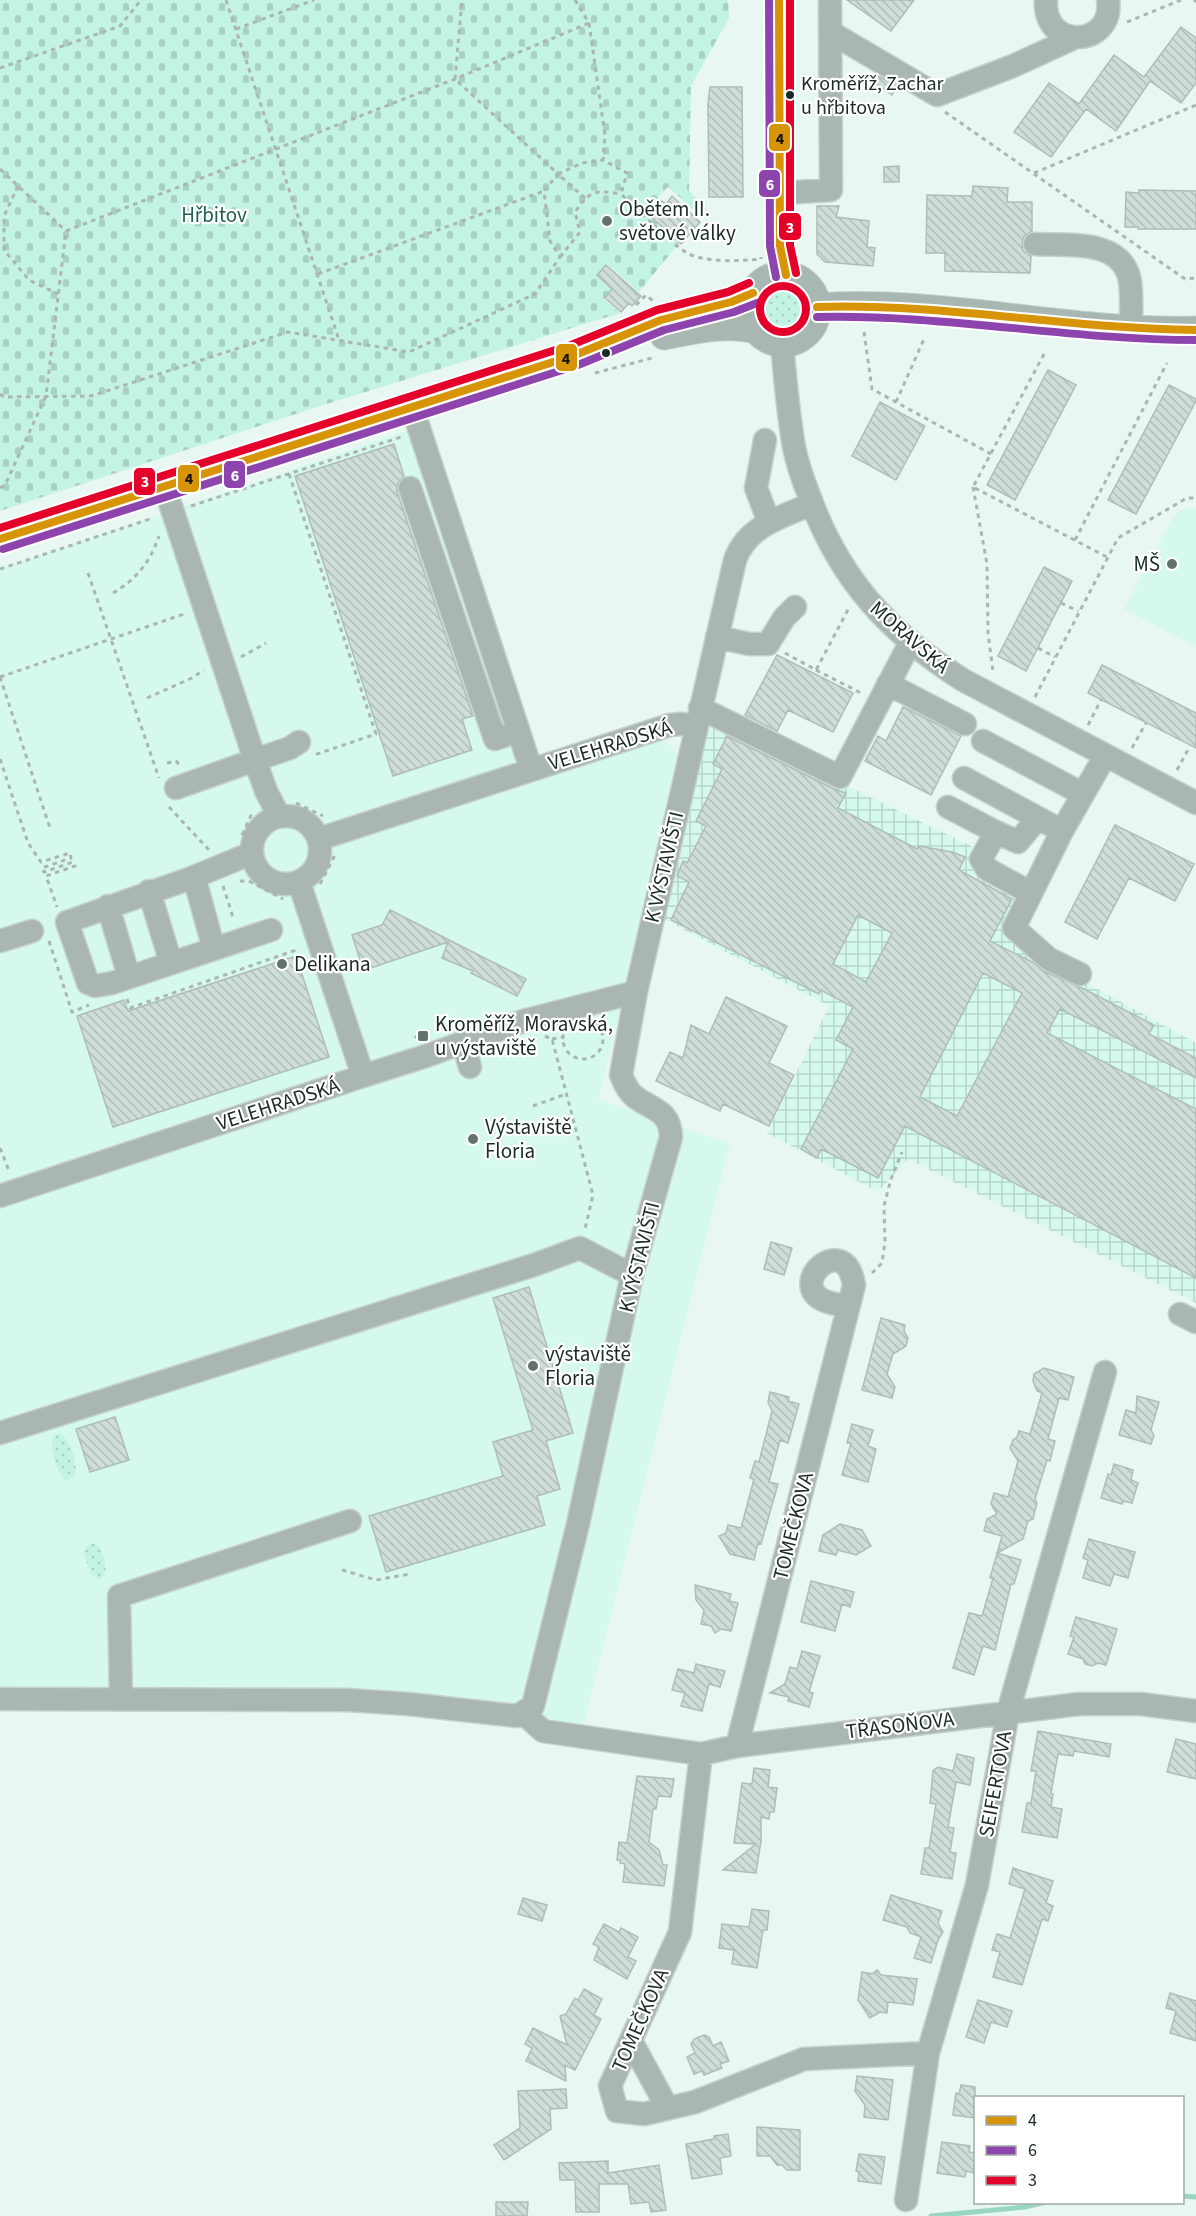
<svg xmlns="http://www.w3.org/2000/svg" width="1196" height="2216" font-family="'Source Sans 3',sans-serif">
<defs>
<pattern id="industrial-grid" width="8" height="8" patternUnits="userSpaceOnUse" patternTransform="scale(1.5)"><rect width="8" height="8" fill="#d5f9ec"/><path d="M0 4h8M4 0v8" fill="none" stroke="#b6d6ca"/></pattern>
<pattern id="grass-dots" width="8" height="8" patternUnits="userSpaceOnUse" patternTransform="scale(1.5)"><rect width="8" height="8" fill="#c3f3e4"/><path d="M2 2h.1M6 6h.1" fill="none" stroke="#a7d0c3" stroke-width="1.8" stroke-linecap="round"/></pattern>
<pattern id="cemetery-stones" width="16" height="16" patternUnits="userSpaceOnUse" patternTransform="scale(1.5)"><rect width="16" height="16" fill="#c3f3e4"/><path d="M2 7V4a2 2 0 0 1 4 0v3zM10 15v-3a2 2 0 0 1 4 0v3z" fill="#a7d0c3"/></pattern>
<pattern id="building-back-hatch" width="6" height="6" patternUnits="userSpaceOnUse" patternTransform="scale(1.5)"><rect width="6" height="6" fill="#cfded9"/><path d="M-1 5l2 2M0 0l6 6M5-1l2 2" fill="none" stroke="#b1bfba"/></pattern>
</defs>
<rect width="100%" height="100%" fill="#e9f7f2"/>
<path fill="#d5f9ec" d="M408 430 525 782 656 741 665 742 673 748 677 755 599 1099 730 1144 583 1727 387 1708 0 1705V569Z
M1186 508H1196V647L1124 609 1172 519 1177 512Z"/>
<path fill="url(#industrial-grid)" d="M716 722 973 847 969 866 1039 903 1019 946 1196 1043V1303L908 1159 878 1192 767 1133 829 1006 658 916 698 744Z"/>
<path fill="url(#grass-dots)" d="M759 309a24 24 0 1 1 48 0a24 24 0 1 1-48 0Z
M59 1433C70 1437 87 1480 65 1480 57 1472 49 1447 53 1436Z
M90 1544H96C103 1550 108 1567 104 1576L99 1579 91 1575 84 1553 86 1547Z"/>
<path fill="url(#cemetery-stones)" d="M0 0H728L729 18 691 86 689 191 706 207 707 214 703 218 668 187 658 197 662 201 649 216 680 242 639 292 607 264 597 275 612 289 604 299 620 313 314 408 0 511Z"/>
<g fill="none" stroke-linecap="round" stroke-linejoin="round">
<path stroke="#98d6c3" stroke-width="5" d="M1182 2196 1196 2197
M931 2216 1025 2207 1046 2202"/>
</g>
<path fill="url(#building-back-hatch)" stroke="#afbdb8" stroke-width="1.5" fill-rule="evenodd" d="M847 0H914L891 31Z
M1181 27 1196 38V83L1181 103 1150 81 1116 131 1086 109 1051 157 1014 132 1049 83 1079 104 1114 55 1144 77Z
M875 74 897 87 892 95 871 80Z
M710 87H742L743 197H709L708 104Z
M899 166V182H884V167Z
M973 186 1008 188 1007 202H1032V231L1024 236 1022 244 1023 251 1031 256 1030 273 945 271V253H926L927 195 972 196Z
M1139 190 1196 191V229H1138V227H1125L1126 192 1139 193Z
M672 196 700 222 681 244 649 215 662 201 666 204Z
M817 206H839L836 217 869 221 867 247 875 248 873 266 825 262 817 254Z
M606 265 641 296 632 306 629 303 621 312 605 298 612 289 597 275Z
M1048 370 1076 385 1015 500 987 485Z
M1169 385 1196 399V401L1136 514 1108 500Z
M880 402 925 426 896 480 852 456Z
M394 444 404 476 397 485V492L473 716 462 719 472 750 393 776 295 476Z
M1044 567 1072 581 1026 671 998 656Z
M777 655 853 693 833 732 788 710 777 731 745 715Z
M1102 665 1196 713V748L1088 693Z
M903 707 961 736 931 795 865 761 878 736 886 741Z
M727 736 834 789 846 793 838 808 917 849 919 846 952 852 965 857 959 870 1012 899 990 941 1034 963 1043 971 1080 987 1154 1025 1149 1034 1196 1058V1078L1060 1009 1047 1033 1196 1109V1278L905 1126 878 1178 821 1149 817 1158 801 1149 853 1049 836 1040 853 1007 821 990 819 994 671 920 689 882 677 876 683 861 687 863 706 826 696 821 722 769 713 764ZM858 915 892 933 866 982 833 964ZM983 973 1022 993 957 1116 920 1097Z
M1115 825 1194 864 1175 901 1129 878 1097 939 1065 922Z
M390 910 526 979 517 996 471 973 473 971 442 958 448 942 368 969 362 966 352 935 382 925Z
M296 956 329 1057 113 1127 77 1016 124 1000 128 1011Z
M726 997 787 1026 769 1063 794 1075 769 1126 723 1104 720 1111 656 1081 670 1052 683 1058 691 1025 709 1034Z
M771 1242 792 1248 784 1275 764 1269Z
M529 1287 573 1433 546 1441 560 1489 537 1496 545 1525 386 1572 369 1516 503 1476 493 1442 533 1430 493 1298Z
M881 1318 905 1325 904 1331 908 1338 906 1346 893 1354 887 1374 895 1387 892 1398 862 1390Z
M1044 1368 1074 1377 1068 1400 1059 1398 1048 1439 1055 1441 1050 1461 1047 1460 1035 1499 1037 1503 1033 1519 1028 1521 1023 1539 997 1553 1021 1560 1014 1584H1011L995 1650 983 1646 974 1675 953 1668 969 1613 982 1616 993 1578H990L1002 1536 984 1531 987 1519 997 1514 991 1504 994 1493 1008 1497 1018 1461 1010 1448 1013 1440 1017 1437 1019 1431 1030 1434 1042 1393 1037 1391 1033 1381 1034 1374Z
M770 1392 789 1397 788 1401 799 1404 788 1443 780 1440 769 1482 778 1484 761 1544 758 1543 754 1560 730 1554 719 1536 726 1533 728 1525 741 1528 754 1479 750 1478 755 1461 759 1462 772 1411 768 1402Z
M1137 1396 1159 1402 1151 1430 1154 1435 1151 1444 1119 1435 1126 1410 1136 1413Z
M115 1417 129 1460 90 1472 76 1429Z
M852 1424 873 1430 868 1446 876 1449 868 1482 842 1475 851 1443H847Z
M1114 1464 1133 1470 1131 1480 1138 1483 1132 1503 1123 1501 1122 1504 1101 1498 1108 1474 1111 1475Z
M840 1524 862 1530 871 1546 856 1555 838 1550 836 1555 819 1551 823 1535Z
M1089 1539 1135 1552 1128 1578 1114 1574 1110 1586 1083 1578 1088 1560 1083 1558Z
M811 1581 854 1592 850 1607 842 1604 835 1631 801 1622Z
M695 1585 731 1594 729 1601 738 1603 731 1631 721 1629 715 1633 711 1626 701 1624 704 1610 696 1600Z
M1076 1617 1117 1629 1106 1665 1098 1663 1092 1666 1085 1664 1083 1659 1068 1654 1074 1637 1070 1636Z
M802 1651 820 1656 809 1692 813 1693 809 1707 788 1701 789 1697 770 1693 785 1684 790 1667 797 1669Z
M696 1664 725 1671 720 1687 709 1684 702 1711 681 1706 685 1693 672 1690 678 1669 694 1673Z
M1038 1731 1111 1744 1109 1757 1074 1751 1073 1756 1058 1754 1051 1793 1053 1794 1051 1807 1062 1809 1057 1838 1022 1832 1027 1803H1031L1036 1771H1031Z
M1176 1739 1196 1744V1779L1167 1772Z
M957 1754 974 1758 970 1785 956 1782 948 1827 954 1828 950 1852 956 1853 952 1879 921 1874 925 1848H929L936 1804 930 1803 933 1771 938 1767 953 1771Z
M754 1768 770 1770 768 1787 777 1788 774 1812H770L769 1819 761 1817V1841L756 1873 723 1870 756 1844 734 1843 742 1783 752 1784Z
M637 1776 674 1779 671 1797 658 1796 656 1809H653L649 1842 659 1850 663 1865H667L664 1886 623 1882 625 1864 620 1863V1860H617L619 1842 627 1843Z
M1013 1868 1053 1881 1046 1903 1053 1906 1048 1921 1042 1919 1022 1985 993 1977 1000 1952 992 1950 997 1934 1010 1938 1025 1889 1009 1884Z
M891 1895 942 1911 938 1923 943 1932 938 1940 931 1963 914 1958 921 1937 910 1933 907 1927 883 1920Z
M523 1898 547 1905 542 1921 518 1914Z
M752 1909 769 1911 767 1930H763L757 1968 732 1964 734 1950 719 1948 722 1924 749 1927Z
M604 1924 619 1932 621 1928 638 1937 628 1957 636 1961 627 1979 594 1960 599 1947 593 1944Z
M877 1970 881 1975 917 1979 913 2005 888 2002 887 2013 880 2012 870 2018 858 2000 862 1972 872 1974Z
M584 1989 602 1999 594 2015 601 2019 575 2070 565 2065 566 2081 526 2061 532 2048 525 2044 533 2028 567 2045 560 2016 566 2014 575 1998 578 2000Z
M1170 1993 1196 2001V2041L1170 2033 1176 2011 1166 2008Z
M978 2000 1012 2011 1007 2027 991 2022 984 2043 966 2037Z
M704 2035 709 2037 713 2046 721 2042 729 2061 720 2064 722 2068 704 2075 702 2071 694 2074 687 2057 695 2053 691 2044 694 2039Z
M857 2076 893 2080 888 2120 864 2117 865 2105 855 2091Z
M961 2085 975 2087V2118L953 2115 956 2093 959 2094Z
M566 2089 567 2108 550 2109 551 2129 504 2160 494 2145 520 2128 518 2091Z
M757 2127 800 2130V2170H787L782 2165H777L770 2156H757Z
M728 2134 731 2156 720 2158 722 2174 692 2179 686 2144 714 2139V2136Z
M942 2142 970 2146 969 2152 975 2153V2173L966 2171 965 2177 937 2173Z
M859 2154 885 2157 881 2184 858 2181 859 2172 856 2171Z
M608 2161V2173L659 2165 666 2210 651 2212 649 2202 631 2204 628 2184H599V2212H576L575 2180H560L559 2163Z
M496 2202H528L527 2216H496Z"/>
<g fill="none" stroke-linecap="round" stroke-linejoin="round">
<g stroke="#c5d1cc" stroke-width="25">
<path id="minor" d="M779 0 780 246 786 275
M1046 0C1043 52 1115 47 1108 0
M830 32 937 95 1013 66 1074 38
M780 193 831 190 830 0
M1035 244C1068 246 1122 238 1130 281 1132 296 1131 313 1131 328
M782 343C785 378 788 413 794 447 797 463 803 480 809 495 839 579 889 633 963 680L1196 803
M412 407 531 769
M765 440 756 488 769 522
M164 485 255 760 176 788
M410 488 495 739 518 731
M717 637 749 644H768L784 618 795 607
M888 684 965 724
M700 708 840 777 910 643
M983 741 1083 794
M964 778 1062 831
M948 807 996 832 981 859 987 869 1031 893
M252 850a34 34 0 1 1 68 0a34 34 0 1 1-68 0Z
M279 816 266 791 255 760 290 748 299 742
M996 832 1018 842 1038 818
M319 839 670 725 681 724 696 726
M252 853 194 877 67 922 88 983 95 986 112 983 271 930
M194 877 214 949
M149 891 171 963
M108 906 129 977
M0 941 32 931
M1080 974 1049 959 1014 928 1062 831 1105 756
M463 1043 470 1067
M363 1076 426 1056 523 1021 636 992 735 560C747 526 781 517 812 504
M0 1196 363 1076 299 882
M1180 1314 1196 1322
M0 1433 534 1265 580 1248 632 1275
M0 1699 348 1700 408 1704 517 1716 533 1706 578 1524 632 1275 671 1137C670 1109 651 1110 634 1096 627 1090 624 1083 621 1075L636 992
M121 1699 119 1596 350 1521
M524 1714 543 1731 701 1754 737 1746 1079 1704H1141L1196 1711
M737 1746 854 1285C845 1228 785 1285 825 1301 832 1304 841 1305 848 1306
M701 1754 680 1932 610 2086 617 2111 644 2114 695 2102 804 2059 928 2053
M631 2041 667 2107
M906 2200 928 2053 977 1885 1008 1712 1105 1372"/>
</g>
<g stroke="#c5d1cc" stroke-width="29">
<path id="major" d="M749 309a34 34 0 1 1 68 0a34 34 0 1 1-68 0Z
M817 307C944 298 1069 334 1196 330
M664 336C695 330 725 322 756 330
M0 539 164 485 575 355 661 320 731 302 753 293"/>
</g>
<path stroke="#abb6b2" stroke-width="3" stroke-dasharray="4.5 4.5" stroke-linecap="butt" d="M226 0 339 340
M575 0 589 23 605 135 603 160 627 173 621 194C639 210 668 241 687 253 705 263 741 261 761 259V257
M1194 0 1196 2
M1127 22 1181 0
M236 29 314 0
M0 68 120 26 141 0
M455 79 462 0
M945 112 1185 279 1196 278
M0 169 66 231
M1034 173 1196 105
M18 186 4 216V250L29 280 58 294
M585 198 558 174 582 163 603 160
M66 231 455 79 589 23
M560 257 580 232 575 212C590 190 595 190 621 194
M318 274 544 191
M636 305 646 295 653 301
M864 332 872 389 991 454
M1044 354 973 487 1107 557
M595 373 656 357
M0 394 4 397 91 396 288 332 409 352 535 294 560 257 550 241 544 191 558 174 455 79
M896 402 924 339
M289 474 376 734 314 755
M973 487 987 564 988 633 993 672
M0 488 5 485 46 396 66 231
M191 506 401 437
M1075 540 1167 363
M0 569 153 518
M88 573 159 778
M113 593C137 579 150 562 159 536
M1061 603 1078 611
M1038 648 1055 657
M785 653 816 670 850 606
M241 657 266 643
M816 670 863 694
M0 677 187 613
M0 677 50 828
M1035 697 1118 538 1187 498H1196
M147 698 192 678 204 670
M1088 725 1101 700
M1132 748 1146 723
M0 759 28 843 41 862 70 853 71 858 42 868 44 872 73 862 75 866 46 876 57 907
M167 763 176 761 181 767
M1177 770 1190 746
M296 803 323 816
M169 807 209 850
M242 835 253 811
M240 881H249L283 899
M320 884 335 855
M223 886 234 920
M49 941 72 1012 89 1005
M127 999 130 1008 299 949
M563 1039a20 20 0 1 1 40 0a20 20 0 1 1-40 0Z
M545 1036 552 1039 593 1195 585 1229
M415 1038 418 1035 431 1031
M552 1039 563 1037
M533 1106 566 1094
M0 1148 9 1171
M872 1273 882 1263 885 1242 884 1206 891 1179 902 1152
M342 1570 376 1580 410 1574"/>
<use href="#minor" stroke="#aab6b1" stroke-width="22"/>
<use href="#major" stroke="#a8b7b2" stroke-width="27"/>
<g stroke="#fff" stroke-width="12">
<path id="bus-1" d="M779 0 780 246 786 275
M817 307C944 303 1069 329 1196 330
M0 539 575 355 661 320 731 302 753 293"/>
</g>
<g stroke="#fff" stroke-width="12">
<path id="bus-2" d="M769 0 770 246 776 277
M817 317C944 314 1069 340 1196 340
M3 549 578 365 664 330 734 312 757 303"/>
</g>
<g stroke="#fff" stroke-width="12">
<path id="bus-3" d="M790 0V245L796 273
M760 309a23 23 0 1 1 46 0a23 23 0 1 1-46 0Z
M0 528 571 345 657 310 728 292 749 283"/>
</g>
<use href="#bus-1" stroke="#d69406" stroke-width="8"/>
<use href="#bus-2" stroke="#8e44ad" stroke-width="8"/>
<use href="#bus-3" stroke="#e4002b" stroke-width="8"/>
</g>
<g fill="#1a2b26" stroke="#fff" stroke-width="2">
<circle cx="790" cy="95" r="5"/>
<circle cx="606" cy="353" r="5"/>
</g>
<g fill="#62726d" stroke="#fff" stroke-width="2">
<circle cx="607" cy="221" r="6"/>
<circle cx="1172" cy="564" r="6"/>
<circle cx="282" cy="964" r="6"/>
<rect x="417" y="1030" width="12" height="12" rx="3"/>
<circle cx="473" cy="1139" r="6"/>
<circle cx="533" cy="1366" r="6"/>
</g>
<g text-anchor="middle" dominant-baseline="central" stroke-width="4.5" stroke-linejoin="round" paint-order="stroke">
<g font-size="20" fill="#1a2b26" stroke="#fff" text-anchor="start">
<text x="801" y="84">Kroměříž, Zachar<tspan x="801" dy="24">u hřbitova</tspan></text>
</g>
<g font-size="21" fill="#1a2b26" stroke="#fff" text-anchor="start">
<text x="619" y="209">Obětem II.<tspan x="619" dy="24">světové války</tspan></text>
<text x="1160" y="564" text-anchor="end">MŠ</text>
<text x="294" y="964">Delikana</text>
<text x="435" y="1024">Kroměříž, Moravská,<tspan x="435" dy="24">u výstaviště</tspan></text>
<text x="485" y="1127">Výstaviště<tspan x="485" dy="24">Floria</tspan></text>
<text x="545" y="1354">výstaviště<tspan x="545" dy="24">Floria</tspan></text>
</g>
<g font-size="21" fill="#1e5f4e" stroke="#fff">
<text x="214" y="215">Hřbitov</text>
</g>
<g font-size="21" fill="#1a2b26" stroke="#fff">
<text transform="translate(910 637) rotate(41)">MORAVSKÁ</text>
<text transform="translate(610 745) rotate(-17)">VELEHRADSKÁ</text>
<text transform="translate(664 867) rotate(-77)">K VÝSTAVIŠTI</text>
<text transform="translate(278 1104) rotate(-18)">VELEHRADSKÁ</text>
<text transform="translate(639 1257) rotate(-76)">K VÝSTAVIŠTI</text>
<text transform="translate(793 1526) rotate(-76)">TOMEČKOVA</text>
<text transform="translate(900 1725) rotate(-7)">TŘASOŇOVA</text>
<text transform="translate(995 1784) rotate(-80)">SEIFERTOVA</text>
<text transform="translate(640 2020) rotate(-66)">TOMEČKOVA</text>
</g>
</g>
<g stroke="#fff" stroke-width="2">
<rect x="768" y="123" width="23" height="29" rx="6" fill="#d69406"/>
<rect x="758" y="169" width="23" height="29" rx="6" fill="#8e44ad"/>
<rect x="778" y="212" width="24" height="29" rx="6" fill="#e4002b"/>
<rect x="555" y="343" width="23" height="29" rx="6" fill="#d69406"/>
<rect x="223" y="460" width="23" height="29" rx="6" fill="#8e44ad"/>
<rect x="177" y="464" width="23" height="29" rx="6" fill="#d69406"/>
<rect x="133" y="467" width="23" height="29" rx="6" fill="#e4002b"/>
</g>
<g font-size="16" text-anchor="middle" font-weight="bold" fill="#fff">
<text x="770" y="190">6</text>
<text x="790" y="233">3</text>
<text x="235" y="481">6</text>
<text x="145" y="487">3</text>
</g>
<g font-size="16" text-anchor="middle" font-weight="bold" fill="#111">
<text x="780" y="144">4</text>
<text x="566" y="364">4</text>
<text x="189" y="484">4</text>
</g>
<rect x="974" y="2096" width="210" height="108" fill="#ffffff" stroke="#a3aaa8" stroke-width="1.5"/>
<rect x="986" y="2116" width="30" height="9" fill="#d69406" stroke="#a3aaa8" stroke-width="1.5"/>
<text x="1028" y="2126" font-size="18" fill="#1a2b26">4</text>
<rect x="986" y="2146" width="30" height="9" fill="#8e44ad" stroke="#a3aaa8" stroke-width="1.5"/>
<text x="1028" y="2156" font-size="18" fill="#1a2b26">6</text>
<rect x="986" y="2176" width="30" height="9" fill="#e4002b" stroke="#a3aaa8" stroke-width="1.5"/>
<text x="1028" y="2186" font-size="18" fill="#1a2b26">3</text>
</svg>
